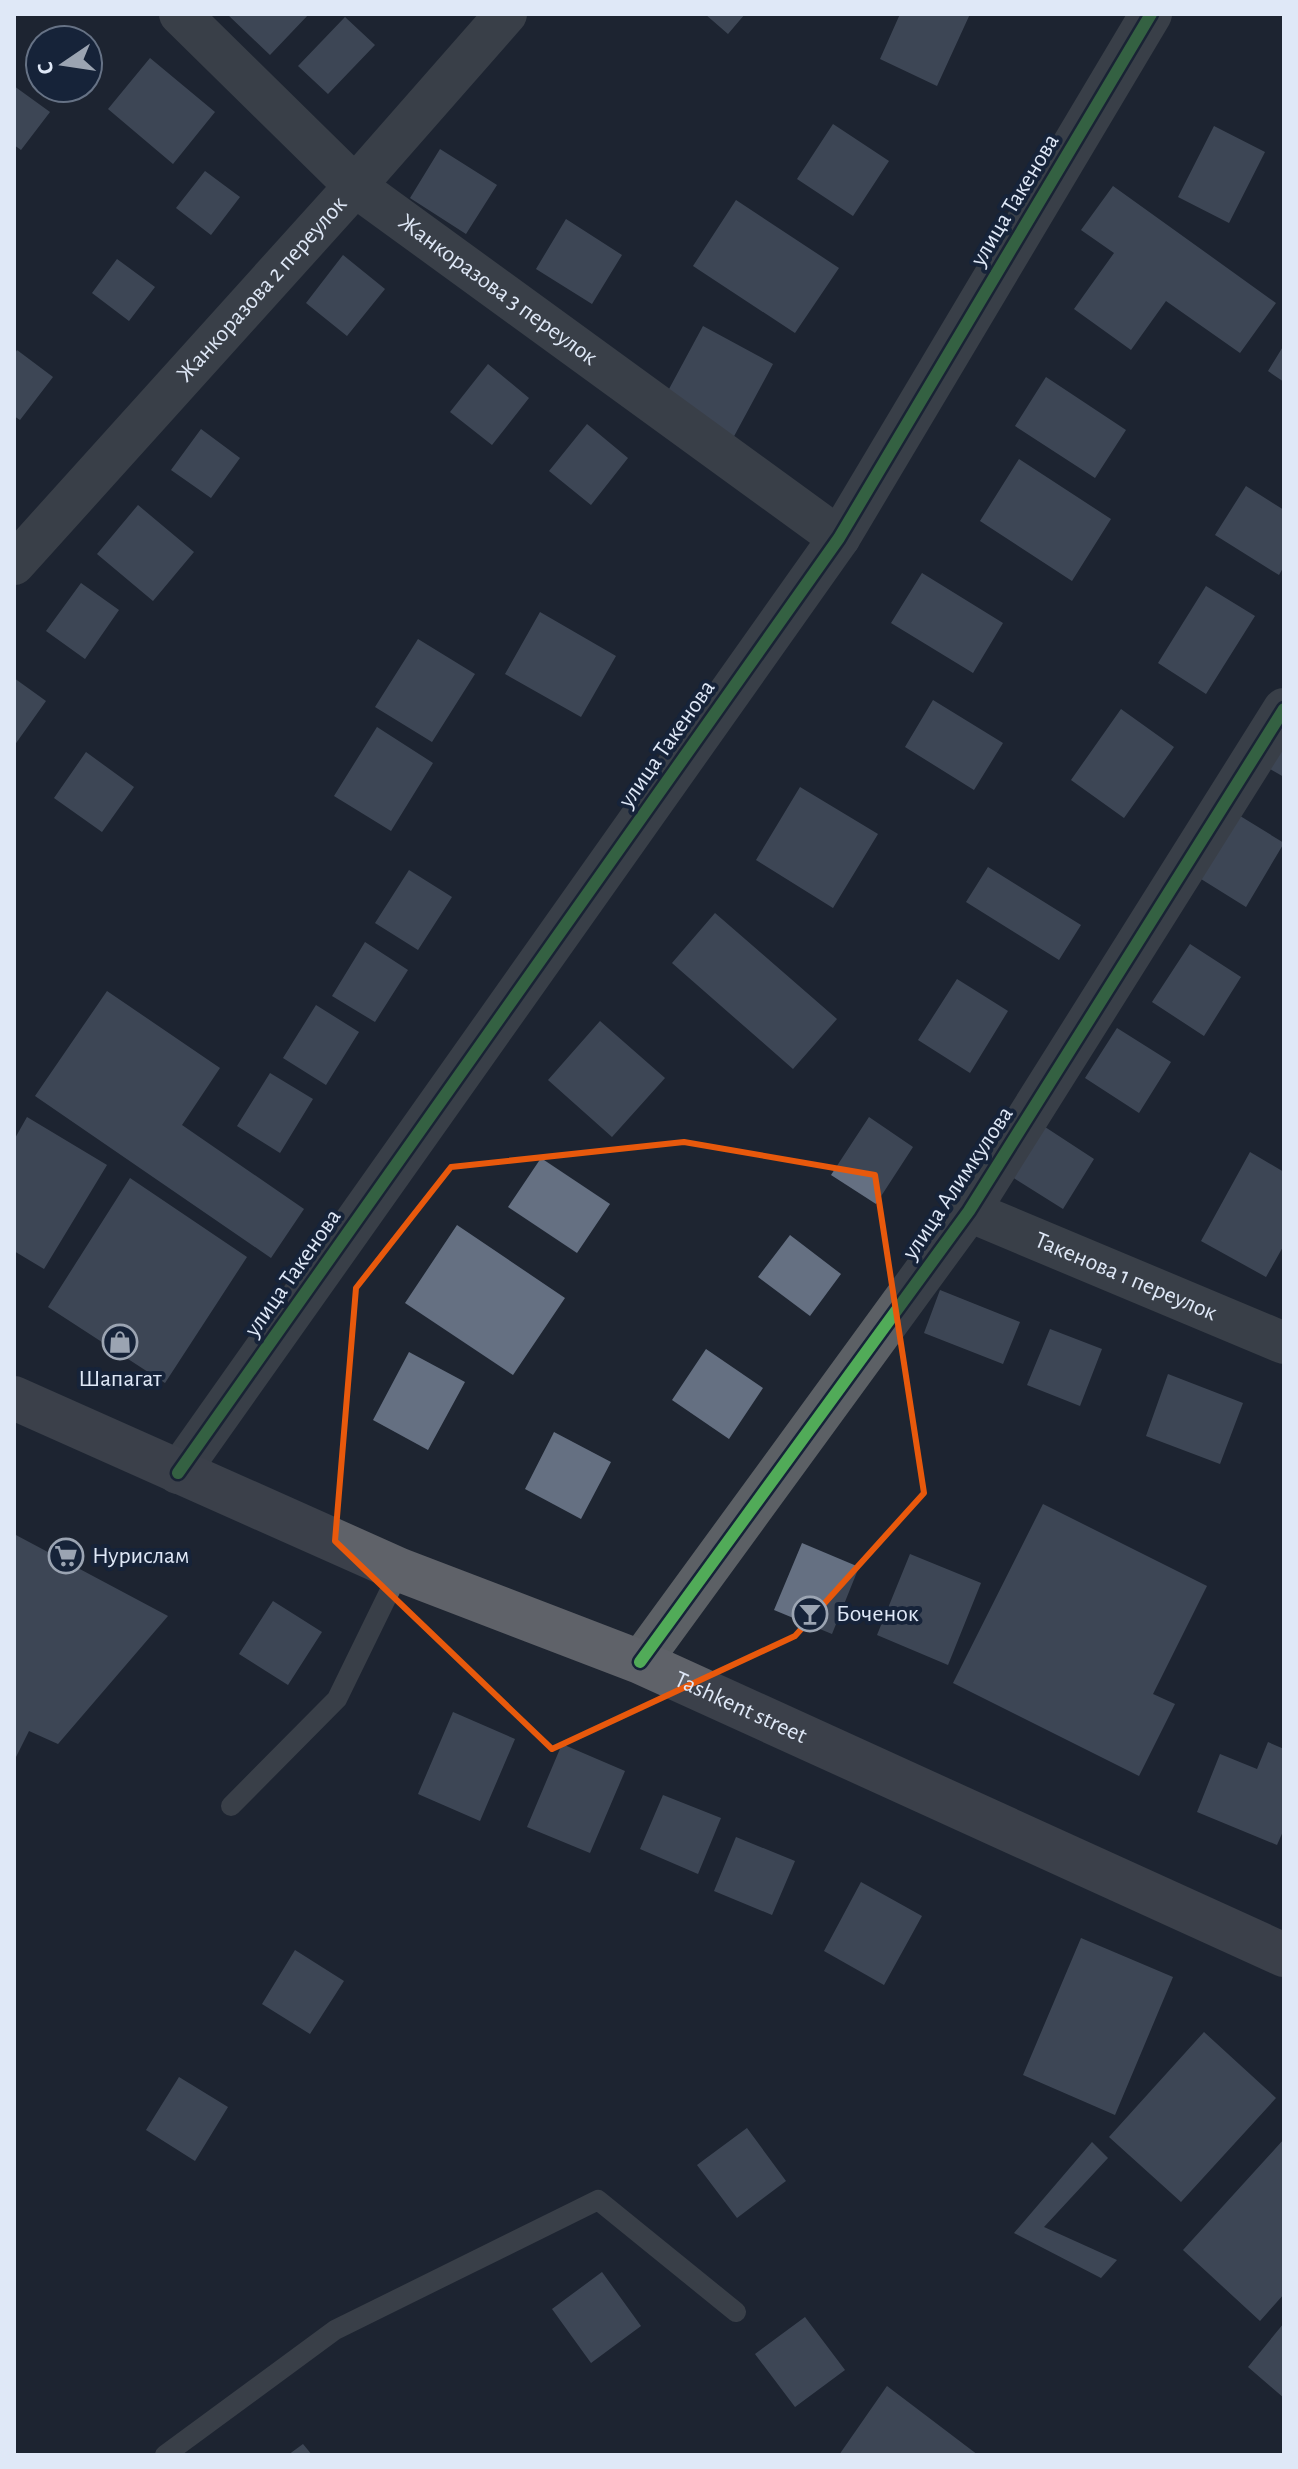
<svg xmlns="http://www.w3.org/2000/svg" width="1298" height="2469" font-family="'Alegreya Sans',sans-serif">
<rect width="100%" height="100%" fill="#1e2531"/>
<path fill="#657082" d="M227 14H309L270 55Z
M705 14H745L728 34Z
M900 14H970L937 86 880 59Z
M345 17 375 45 328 94 298 66Z
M150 58 215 112 173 164 108 109Z
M14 86 50 112 21 150 14 145Z
M833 124 889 161 853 216 797 179Z
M1214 126 1265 152 1229 223 1178 197Z
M440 149 497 185 466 234 410 198Z
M205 171 240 197 211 235 176 208Z
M1113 186 1276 303 1240 353 1166 301 1131 350 1074 309 1114 253 1081 230Z
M736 200 839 268 795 333 693 266Z
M566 219 622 255 592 304 536 269Z
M343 255 385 289 347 336 306 303Z
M117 259 155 287 129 321 92 293Z
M703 326 773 364 732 440 662 402Z
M1284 345V382L1268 371Z
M17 350 53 377 20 420 14 416V355Z
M488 364 529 398 492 445 450 412Z
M1046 377 1126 430 1095 478 1015 426Z
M587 424 628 458 591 505 549 471Z
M201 429 240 458 211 498 171 470Z
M1019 459 1111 519 1072 581 980 521Z
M1246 486 1284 510V566L1279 575 1215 535Z
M138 505 194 552 153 601 97 554Z
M922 573 1003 623 973 673 891 623Z
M81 583 119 610 85 659 46 631Z
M1206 586 1255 616 1206 694 1158 663Z
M540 612 616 656 581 717 505 674Z
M418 639 475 674 432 742 375 707Z
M14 678 46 701 14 746Z
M933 700 1003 743 974 790 905 747Z
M1121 709 1174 747 1124 818 1071 780Z
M377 727 433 763 391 831 334 796Z
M1284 746V777L1270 769Z
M86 752 134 787 102 832 54 798Z
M800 787 878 834 833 908 756 860Z
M1232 811 1284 843 1246 907 1193 874Z
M988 867 1081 925 1059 960 966 902Z
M409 870 452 897 418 950 375 923Z
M715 913 837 1019 793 1069 672 963Z
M365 942 408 970 375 1022 332 996Z
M1190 944 1241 977 1204 1036 1152 1002Z
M957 979 1008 1011 970 1073 918 1040Z
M107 991 220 1068 182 1125 304 1209 271 1258 35 1096Z
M316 1005 359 1032 326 1085 283 1058Z
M600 1021 665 1078 612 1137 548 1080Z
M1117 1028 1171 1062 1139 1113 1085 1078Z
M270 1073 313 1099 280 1153 237 1126Z
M27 1117 107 1165 44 1269 14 1251V1140Z
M869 1117 913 1147 876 1204 831 1175Z
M1042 1125 1094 1159 1063 1209 1009 1175Z
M1250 1152 1284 1172V1245L1266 1277 1201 1241Z
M541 1158 610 1204 577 1253 508 1207Z
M130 1178 247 1257 165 1383 48 1307Z
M457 1225 565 1298 513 1375 405 1303Z
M790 1235 841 1274 810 1316 758 1277Z
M940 1290 1020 1322 1003 1364 924 1333Z
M1050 1329 1102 1349 1080 1406 1027 1385Z
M706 1349 763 1388 729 1439 672 1400Z
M409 1352 465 1382 428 1450 373 1420Z
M1168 1374 1243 1403 1220 1464 1146 1436Z
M554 1432 611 1462 581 1519 525 1489Z
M1043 1504 1207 1586 1153 1694 1175 1704 1139 1776 953 1683Z
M14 1534 168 1616 58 1744 29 1731 14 1761Z
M802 1543 859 1567 832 1634 774 1610Z
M910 1554 981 1583 948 1665 877 1635Z
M273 1601 322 1632 288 1685 239 1654Z
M453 1712 515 1739 480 1821 418 1794Z
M1268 1742 1284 1749V1829L1277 1845 1197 1812 1220 1754 1257 1769Z
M562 1744 625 1771 590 1853 527 1827Z
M663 1795 721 1818 698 1874 640 1849Z
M736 1837 795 1861 772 1915 714 1891Z
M861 1882 922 1916 884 1985 824 1951Z
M1081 1938 1173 1977 1115 2115 1023 2075Z
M295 1950 344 1981 310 2034 262 2004Z
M1204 2032 1276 2098 1181 2202 1109 2137Z
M179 2077 228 2107 195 2161 146 2130Z
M747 2128 786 2181 737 2218 697 2165Z
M1284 2139V2294L1260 2321 1183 2250Z
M1092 2142 1108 2158 1044 2227 1117 2260 1101 2278 1014 2233Z
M602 2272 641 2326 591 2363 552 2309Z
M805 2317 845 2370 795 2407 755 2354Z
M1284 2323V2398L1248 2367Z
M887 2386 978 2455H839Z
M303 2444 312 2455H288Z"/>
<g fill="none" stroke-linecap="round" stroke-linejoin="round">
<path stroke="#5c6065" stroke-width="20" d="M231 1806 337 1699 400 1570
M165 2455 335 2330 598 2200 736 2312"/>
<g stroke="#5c6065" stroke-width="42">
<path id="s1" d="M180 14 355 186 839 538"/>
<path id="s2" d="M14 564 355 186 506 14"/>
<path id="s3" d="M969 1211 1284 1343"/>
<path d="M178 1473 839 538 1151 14"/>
<path d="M640 1662 969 1211 1284 709"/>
</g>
<path stroke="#5f6269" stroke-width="44" id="s4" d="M14 1398 400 1570 640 1662 1284 1955"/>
<g stroke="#162339" stroke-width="17">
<path id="cycleway" d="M178 1473 839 538 1151 14
M640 1662 969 1211 1284 709"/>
</g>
<use href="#cycleway" stroke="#51ab58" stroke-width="12"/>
</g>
<path d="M0 0H1298V2469H0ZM684 1142 875 1175 924 1493 795 1636 552 1749 335 1541 356 1288 451 1167Z" fill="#1e2531" fill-opacity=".55" fill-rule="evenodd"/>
<path fill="none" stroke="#e8590c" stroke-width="6" stroke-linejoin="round" d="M684 1142 875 1175 924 1493 795 1636 552 1749 335 1541 356 1288 451 1167Z"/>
<defs>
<g id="shop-ring" transform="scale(1.8)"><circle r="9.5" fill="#162339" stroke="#9ba4b2" stroke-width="1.5"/><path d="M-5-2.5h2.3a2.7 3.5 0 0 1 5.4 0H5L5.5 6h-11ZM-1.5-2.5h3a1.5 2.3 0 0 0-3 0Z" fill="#9ba4b2"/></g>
<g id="supermarket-ring" transform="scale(1.8)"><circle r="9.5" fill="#162339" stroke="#9ba4b2" stroke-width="1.5"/><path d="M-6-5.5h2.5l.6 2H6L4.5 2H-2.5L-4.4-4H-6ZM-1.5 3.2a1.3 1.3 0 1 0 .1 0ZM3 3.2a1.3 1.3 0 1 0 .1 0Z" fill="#9ba4b2"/></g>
<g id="bar-ring" transform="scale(1.8)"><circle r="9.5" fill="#162339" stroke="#9ba4b2" stroke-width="1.5"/><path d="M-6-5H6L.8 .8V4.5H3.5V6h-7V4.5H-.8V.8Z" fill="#9ba4b2"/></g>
</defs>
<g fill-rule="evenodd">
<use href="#shop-ring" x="120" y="1342"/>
<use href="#supermarket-ring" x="66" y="1556"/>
<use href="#bar-ring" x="810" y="1614"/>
</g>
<g text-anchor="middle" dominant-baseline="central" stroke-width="8" stroke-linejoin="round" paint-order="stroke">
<g font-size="24" fill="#dfe8f7" stroke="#162339">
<text transform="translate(1015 200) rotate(-59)">улица Такенова</text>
<text stroke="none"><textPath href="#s2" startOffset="370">Жанкоразова 2 переулок</textPath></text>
<text stroke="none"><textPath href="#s1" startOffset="422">Жанкоразова 3 переулок</textPath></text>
<text transform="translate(667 744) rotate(-55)">улица Такенова</text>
<text transform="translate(958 1183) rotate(-56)">улица Алимкулова</text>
<text transform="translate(293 1273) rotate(-55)">улица Такенова</text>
<text stroke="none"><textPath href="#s3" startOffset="170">Такенова 1 переулок</textPath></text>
<text stroke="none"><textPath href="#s4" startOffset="790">Tashkent street</textPath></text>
</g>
<g font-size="24" fill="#dfe8f7" stroke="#162339" text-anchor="start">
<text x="120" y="1379" text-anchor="middle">Шапагат</text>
<text x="92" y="1556">Нурислам</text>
<text x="836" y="1614">Боченок</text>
</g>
</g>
<rect width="1298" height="2469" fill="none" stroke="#dfe8f7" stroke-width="32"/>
<g transform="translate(64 64) rotate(257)"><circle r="38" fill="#162339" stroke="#667285" stroke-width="2"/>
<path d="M0-6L14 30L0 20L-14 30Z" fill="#9ba4b2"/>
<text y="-12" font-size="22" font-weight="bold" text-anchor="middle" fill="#dfe8f7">С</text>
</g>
</svg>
